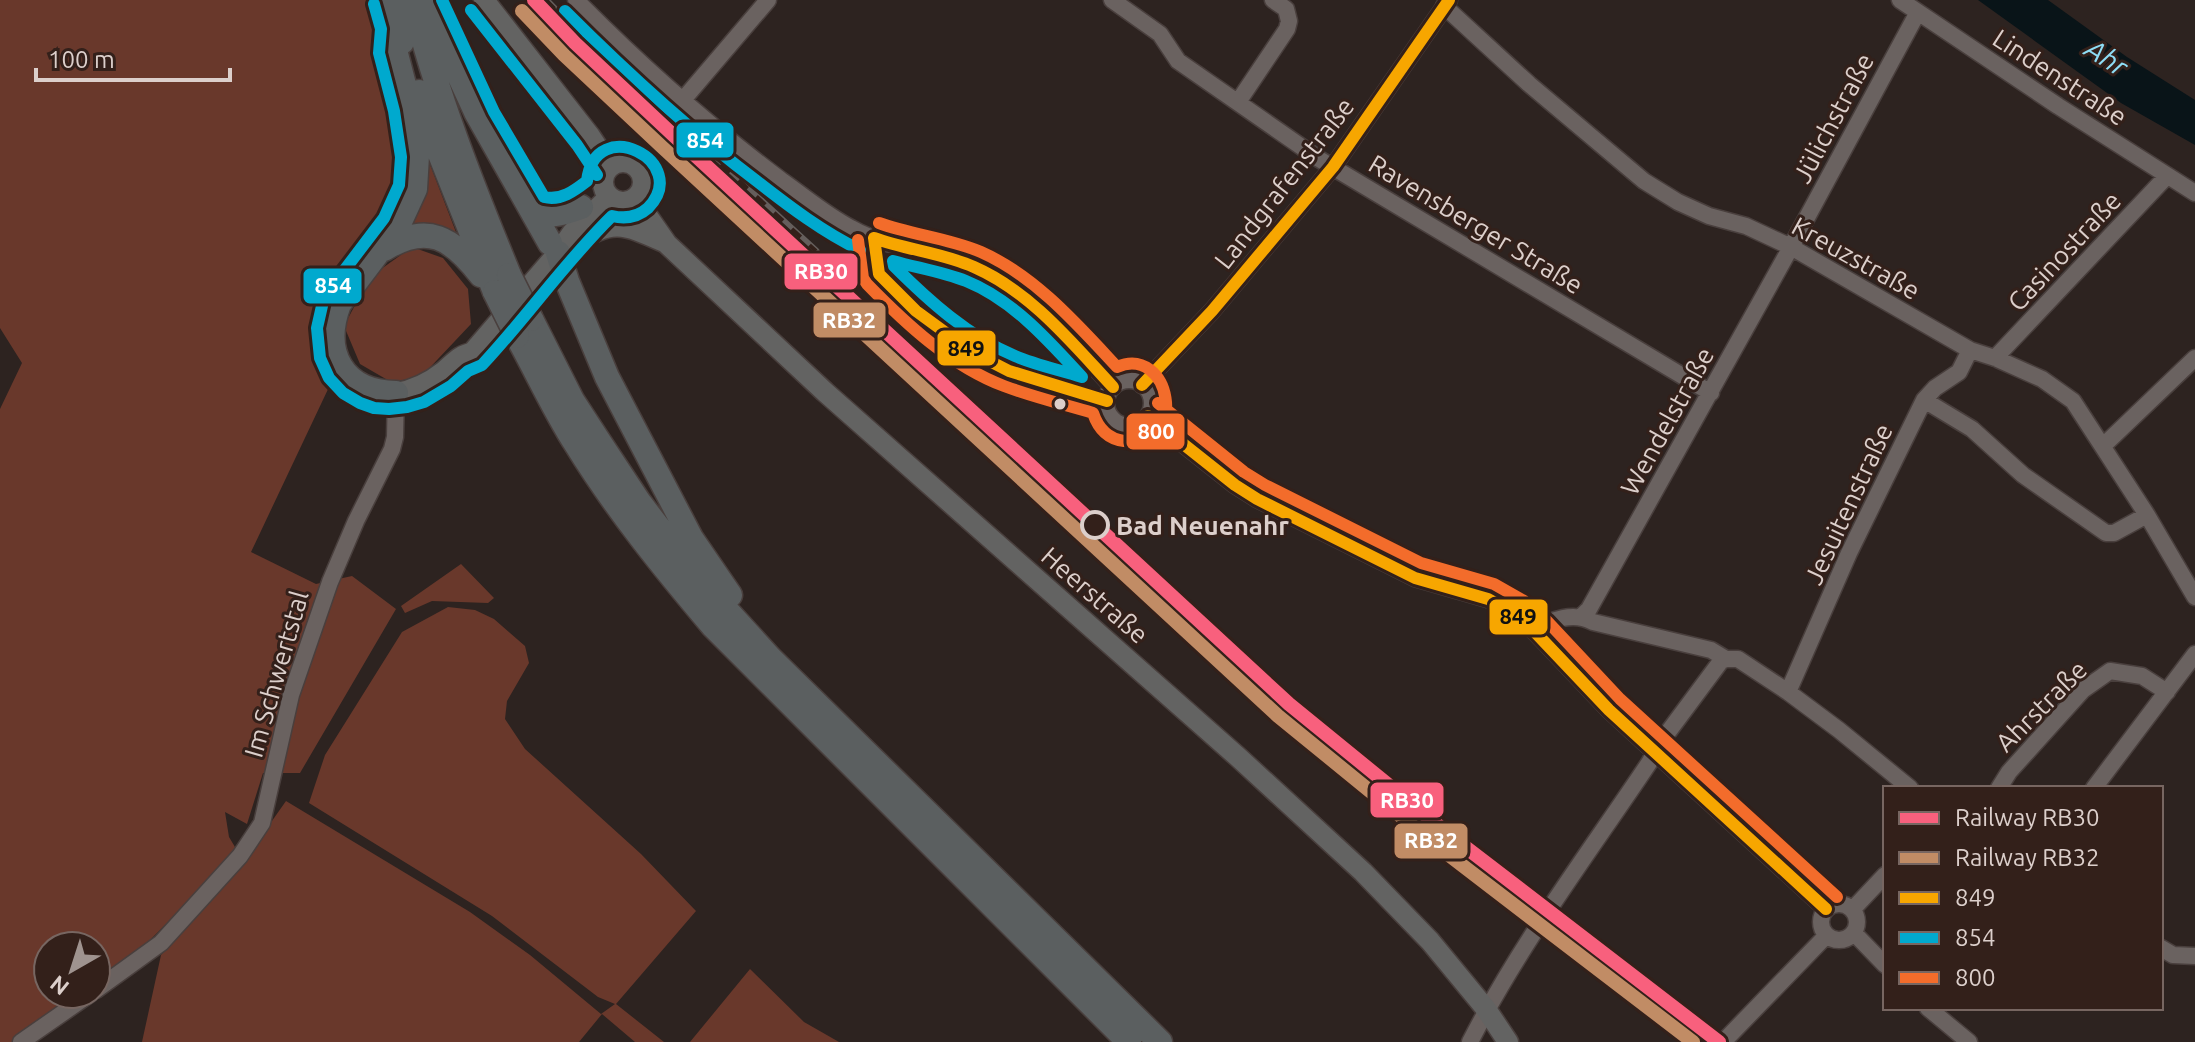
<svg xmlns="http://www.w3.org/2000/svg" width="2195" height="1042" font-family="Ubuntu,sans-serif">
<rect width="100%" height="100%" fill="#2d2320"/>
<path fill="#69382b" d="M0 0H373L407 125 404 191 322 302 319 343 330 385 251 552 316 584 352 576 396 609 300 773H263L247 824 225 812 229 837 238 852 142 948 96 981V946H48V994H79L14 1042H0V409L22 363 0 328Z
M426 154 459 240 422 231 406 222Z
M412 247 443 258 468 289 471 324 421 377 391 382 360 364 344 326 370 277Z
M461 564 494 598 488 603 432 601 405 613 401 606Z
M448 607 475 610 494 619 525 646 529 663 507 701 505 719 525 749 641 854 696 911 616 1004 664 1042H635L602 1014 579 1042H142L161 955 239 868 286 801 470 912 530 955 601 1014 615 1004 598 997 492 916 309 803 325 755 402 632Z
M750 969 804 1022 839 1042H690Z"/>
<path fill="#091418" d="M1978 0H2048L2127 57 2195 100V145L2121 103Z"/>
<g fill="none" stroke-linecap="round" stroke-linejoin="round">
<g stroke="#493f3d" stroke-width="19">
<path id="minor" d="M576 0C640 65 708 125 781 180 804 196 826 215 851 228 888 249 932 251 972 266 1023 285 1077 348 1113 387
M1112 0 1160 34 1178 61 1319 159 1711 393
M1900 0 2058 106 2195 193
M1444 6 1529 84 1644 181 1678 202 1709 216 1746 226 1791 247 1970 350 1995 358 2042 379 2073 401 2147 515 2195 597
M682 101 768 0
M1238 102 1287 29 1289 21 1286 9 1273 0
M1995 358 2167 176
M1106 403a23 23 0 1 1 46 0a23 23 0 1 1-46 0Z
M1142 385 1212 311 1333 167 1449 0
M1924 400 1972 429 2023 475 2106 533H2114L2147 515
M1148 416 1235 485 1257 499 1415 578 1488 599 1515 614 1535 632 1609 710 1826 909
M2103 446 2195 358
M1582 616 1589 609 1791 247 1918 12
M1535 632C1550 618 1575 612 1593 622L1711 650 1726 659
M1788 692 1849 553 1924 400 1935 388 1959 372 1970 350
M1999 788 2009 772 2083 690 2110 671 2142 676 2167 692
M2094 788 2195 654
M1821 922a18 18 0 1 1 36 0a18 18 0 1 1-36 0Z
M1852 910 1885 875
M1854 933 1885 965
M2161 948 2173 955 2195 956
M96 990 161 943 240 856 262 823 291 695 330 582 356 521 392 449 395 437 396 393
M1928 1008 1969 1042
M21 1042 90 994
M1470 1042C1520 944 1588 854 1649 763L1660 743 1721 661 1726 659H1738L1788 692 1839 730 1910 788
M1723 1042 1826 936"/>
</g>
<g stroke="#493f3d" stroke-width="23">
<path id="major" d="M484 0 590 136 610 166
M603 182a20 20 0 1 1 40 0a20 20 0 1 1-40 0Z
M635 198 667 244 825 392 1238 757 1363 872 1430 941 1486 1009 1508 1042
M572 245C612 219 622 223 664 242
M396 393C414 390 430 382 444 371 454 363 459 355 472 353L558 253 572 233 609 197"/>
</g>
<g stroke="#493f3d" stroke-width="27">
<path id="highway" d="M390 0 402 42
M413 0C436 94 472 185 509 275
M427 6 476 112 550 243
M419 92 436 144 495 292
M532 209C550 219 564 213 581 207
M384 249C428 222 452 238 481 275
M558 253 567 281 607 377 691 538 730 595
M531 319 572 400 598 440 639 502 697 578 770 658 1160 1042
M517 336C537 372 554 410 576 444 616 509 664 568 713 626L1129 1042
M396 393C342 392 321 352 339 304L398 226 415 189 417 156 410 108 395 50 397 28"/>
</g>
<use href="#minor" stroke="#6a6260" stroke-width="16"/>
<use href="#major" stroke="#636362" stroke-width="20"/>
<use href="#highway" stroke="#5b5f60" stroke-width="24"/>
<g stroke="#655e5c" stroke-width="7">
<path id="rail" d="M546 0 581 36 816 251"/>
</g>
<use href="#rail" stroke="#33201a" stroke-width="4" stroke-dasharray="12" stroke-linecap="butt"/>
<g stroke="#493f3d" stroke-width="27" stroke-linecap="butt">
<path id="highway-bridge" d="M509 275 531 319
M495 292 517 336"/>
</g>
<use href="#highway-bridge" stroke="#5b5f60" stroke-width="24"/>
<g stroke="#33201a" stroke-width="18">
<path id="bus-1" d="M874 238 879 274 916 311 972 352 1009 371 1107 401
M874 238C907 250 943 253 974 267 1031 292 1072 343 1113 387
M1142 385 1212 311 1333 167 1449 0
M1148 416 1235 485 1257 499 1415 578 1488 599 1515 614 1535 632 1609 710 1826 909"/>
</g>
<g stroke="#33201a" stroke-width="18">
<path id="bus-2" d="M374 4 381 29 379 53 394 111 401 157 399 185 384 218 324 297 317 328 320 358 329 378 343 393 360 403 374 408 389 409 407 407 424 402 451 386 468 371 482 365C527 317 565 262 612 216 625 219 638 217 648 208 693 162 595 112 587 181 574 191 561 201 544 197L494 112 442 0
M471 10 577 145 597 175
M565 11C626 72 689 130 758 182 790 207 823 232 860 250
M893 261C918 268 943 272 966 281 1013 300 1049 341 1082 377 1060 370 1036 365 1015 356 969 337 929 301 894 266Z"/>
</g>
<g stroke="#33201a" stroke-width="18">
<path id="bus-3" d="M858 240 863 278 867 284C906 324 951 366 1004 386 1033 397 1063 404 1093 413 1098 428 1108 439 1124 441 1191 448 1170 344 1117 367 1077 324 1035 276 981 252 948 238 912 235 879 223
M1158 403 1244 472 1265 485 1421 563 1494 584 1524 601 1547 621 1620 699 1837 897"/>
</g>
<use href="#bus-1" stroke="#f7a600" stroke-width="12"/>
<use href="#bus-2" stroke="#00a9ce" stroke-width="12"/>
<use href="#bus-3" stroke="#f36c2b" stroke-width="12"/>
<g stroke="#33201a" stroke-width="20">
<path id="rail-1" d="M534 0 575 43 672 134 1289 704 1451 836 1719 1042"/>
</g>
<g stroke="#33201a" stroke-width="20">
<path id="rail-2" d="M522 11 564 55 661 146 1278 716 1441 849 1693 1042"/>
</g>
<use href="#rail-1" stroke="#f8607d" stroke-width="14"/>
<use href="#rail-2" stroke="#c18c65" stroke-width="14"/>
</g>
<circle fill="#dccfcb" stroke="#33201a" stroke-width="3" cx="1060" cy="404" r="7"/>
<circle fill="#33201a" stroke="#dccfcb" stroke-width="4" cx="1095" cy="525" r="13"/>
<g text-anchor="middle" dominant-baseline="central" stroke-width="6" stroke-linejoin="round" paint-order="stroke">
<g font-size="26" fill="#dccfcb" stroke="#33201a">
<text transform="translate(2060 77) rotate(33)">Lindenstraße</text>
<text transform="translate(1833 118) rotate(-62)">Jülichstraße</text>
<text transform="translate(1284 183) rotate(-52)">Landgrafenstraße</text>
<text transform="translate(1476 224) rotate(31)">Ravensberger Straße</text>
<text transform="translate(2064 251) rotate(-47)">Casinostraße</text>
<text transform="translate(1856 258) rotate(29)">Kreuzstraße</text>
<text transform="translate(1667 421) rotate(-61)">Wendelstraße</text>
<text transform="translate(1848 504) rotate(-65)">Jesuitenstraße</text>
<text transform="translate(1095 595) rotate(41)">Heerstraße</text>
<text transform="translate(276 674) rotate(-74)">Im Schwertstal</text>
<text transform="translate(2041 706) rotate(-45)">Ahrstraße</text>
</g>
<g font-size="26" font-weight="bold" fill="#dccfcb" stroke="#33201a" text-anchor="start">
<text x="1116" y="525">Bad Neuenahr</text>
</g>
<g font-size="28" font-style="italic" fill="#8eddf5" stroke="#33201a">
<text transform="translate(2107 57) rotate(33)">Ahr</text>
</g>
</g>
<g stroke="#33201a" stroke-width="3">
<rect x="675" y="121" width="60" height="38" rx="8" fill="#00a9ce"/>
<rect x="783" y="252" width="76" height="39" rx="8" fill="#f8607d"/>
<rect x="302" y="267" width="61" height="38" rx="8" fill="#00a9ce"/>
<rect x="812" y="301" width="75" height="38" rx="8" fill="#c18c65"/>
<rect x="936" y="329" width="61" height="38" rx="8" fill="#f7a600"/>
<rect x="1125" y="412" width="61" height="39" rx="8" fill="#f36c2b"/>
<rect x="1488" y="598" width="61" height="38" rx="8" fill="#f7a600"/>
<rect x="1369" y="781" width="76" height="38" rx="8" fill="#f8607d"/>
<rect x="1393" y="822" width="76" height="38" rx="8" fill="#c18c65"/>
</g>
<g font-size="22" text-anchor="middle" font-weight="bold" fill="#fff">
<text x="705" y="148">854</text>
<text x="821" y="279">RB30</text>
<text x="333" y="293">854</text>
<text x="849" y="328">RB32</text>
<text x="1156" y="439">800</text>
<text x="1407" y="808">RB30</text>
<text x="1431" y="848">RB32</text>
</g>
<g font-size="22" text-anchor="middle" font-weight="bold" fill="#111">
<text x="966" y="356">849</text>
<text x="1518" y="624">849</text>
</g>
<rect x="1883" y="786" width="280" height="224" fill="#33201a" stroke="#776661" stroke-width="2"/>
<rect x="1899" y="812" width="40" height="12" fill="#f8607d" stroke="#776661" stroke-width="2"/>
<text x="1955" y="826" font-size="24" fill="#dccfcb">Railway RB30</text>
<rect x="1899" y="852" width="40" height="12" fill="#c18c65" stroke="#776661" stroke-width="2"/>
<text x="1955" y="866" font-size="24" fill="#dccfcb">Railway RB32</text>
<rect x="1899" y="892" width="40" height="12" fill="#f7a600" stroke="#776661" stroke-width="2"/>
<text x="1955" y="906" font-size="24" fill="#dccfcb">849</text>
<rect x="1899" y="932" width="40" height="12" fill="#00a9ce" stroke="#776661" stroke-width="2"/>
<text x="1955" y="946" font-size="24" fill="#dccfcb">854</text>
<rect x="1899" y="972" width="40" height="12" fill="#f36c2b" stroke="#776661" stroke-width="2"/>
<text x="1955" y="986" font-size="24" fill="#dccfcb">800</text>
<g transform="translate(72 970) rotate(219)"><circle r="38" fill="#33201a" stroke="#776661" stroke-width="2"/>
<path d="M0-6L14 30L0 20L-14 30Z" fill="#9f938f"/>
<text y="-12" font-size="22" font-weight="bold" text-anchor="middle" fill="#dccfcb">N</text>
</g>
<path d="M36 68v12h194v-12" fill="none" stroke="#dccfcb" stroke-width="4"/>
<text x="48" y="68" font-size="24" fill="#dccfcb" stroke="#33201a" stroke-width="6" paint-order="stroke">100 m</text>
</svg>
